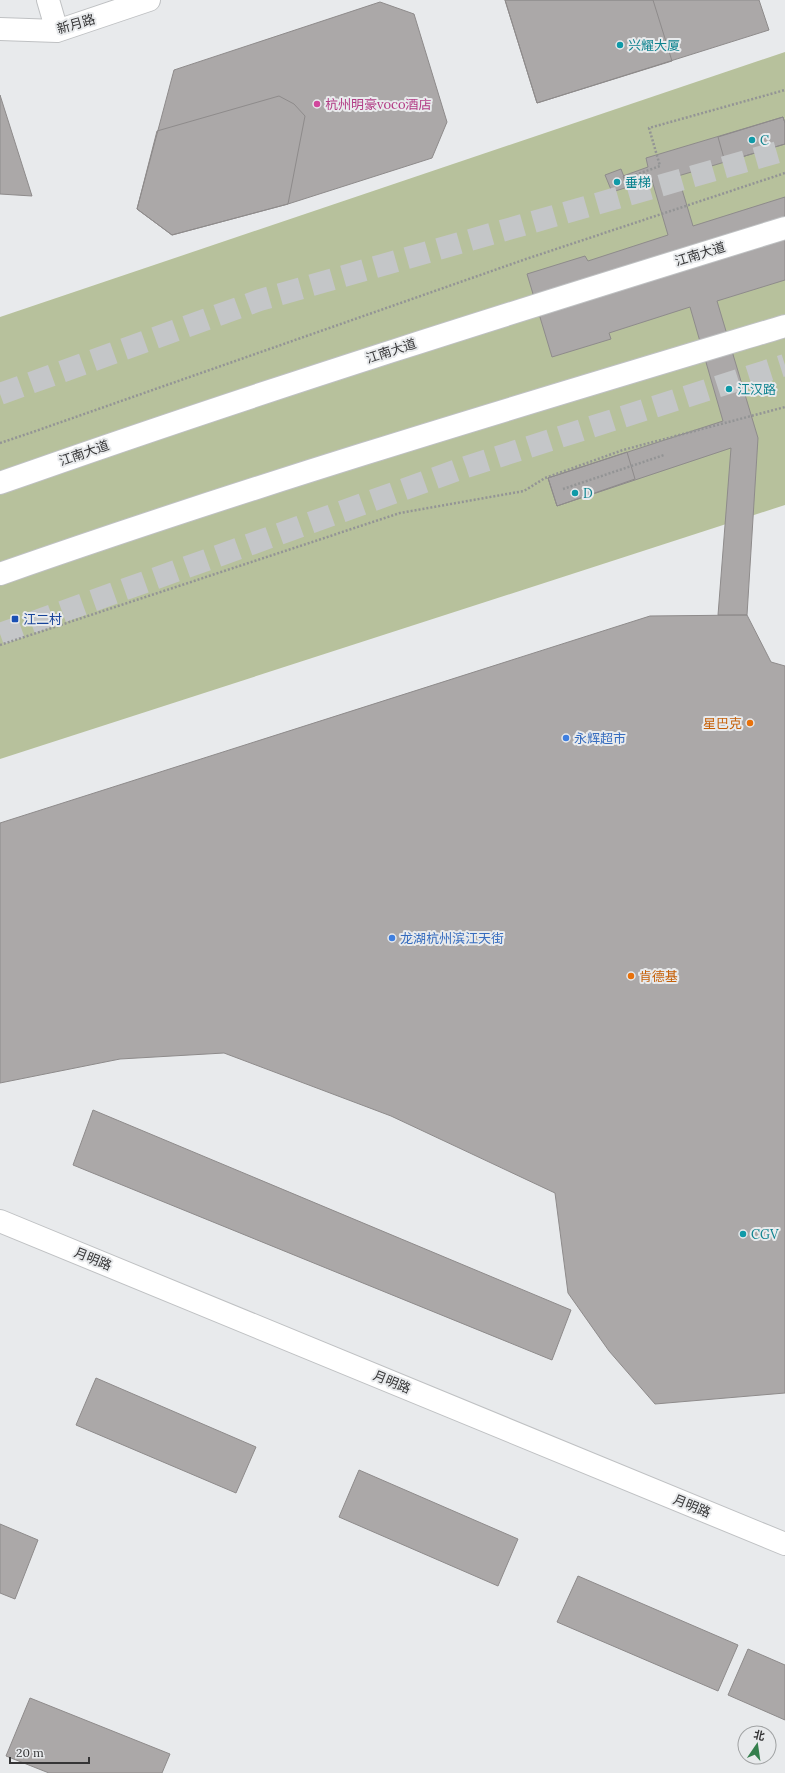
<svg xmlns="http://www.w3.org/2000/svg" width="785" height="1773" font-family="Lora,'Noto Sans SC',serif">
<rect width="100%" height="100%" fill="#e8eaec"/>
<path fill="#b7c19c" d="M785 52V505L0 759V317Z"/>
<path fill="#aba8a8" stroke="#8e8b8b" d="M505 0H759L769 30 537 103Z
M505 0H653L672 61 537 103Z
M380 2 414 14 447 122 432 158 288 204 172 235 137 209 174 70Z
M0 95 32 196 0 194Z
M279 96 294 104 305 116 288 204 172 235 137 209 157 131Z
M783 117 785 123V144L678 176 693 226 785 197V280L717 301 758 438 747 615H718L731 448 557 506 548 478 723 421 690 307 609 333 611 339 552 357 527 274 585 256 588 261 668 235 651 177 626 184 623 176 648 167 646 158Z
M783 117 785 123V144L725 162 718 137Z
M621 169 628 187 612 192 605 175Z
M627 452 635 479 557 506 548 478Z
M747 615 771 662 785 666V1393L655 1404 609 1351 568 1293 555 1193 391 1116 224 1053 120 1059 0 1083V823L650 616Z
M93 1110 571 1310 552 1360 73 1165Z
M96 1378 256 1447 236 1493 76 1425Z
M359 1470 518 1539 498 1586 339 1517Z
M0 1524 38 1540 15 1599 0 1593Z
M578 1576 738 1645 718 1691 557 1622Z
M748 1649 785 1665V1720L728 1695Z
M30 1698 170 1754 162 1773H49L6 1756Z"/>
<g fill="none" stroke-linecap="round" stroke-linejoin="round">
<path stroke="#c4c6c8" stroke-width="22" stroke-dasharray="22 11" stroke-linecap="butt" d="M0 394 260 300 785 150
M0 634 466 467 785 365"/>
<g stroke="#bfc1c3" stroke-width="24">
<path id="minor" d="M48 0 57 31
M0 29 57 31 149 0"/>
</g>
<g stroke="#bfc1c3" stroke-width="24">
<path id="tertiary" d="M0 1221 785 1544"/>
</g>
<g stroke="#bfc1c3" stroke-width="24">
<path id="primary" d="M0 483C260 391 522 309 785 228
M0 574C259 483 522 405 785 326"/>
</g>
<path stroke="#939495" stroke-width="2.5" stroke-dasharray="2 2" stroke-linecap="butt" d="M624 179 660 166 649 128 785 90
M0 443 30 433 526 259 785 173
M563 489 664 455
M0 645 400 513 524 491 545 478 623 450 785 407"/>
<use href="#minor" stroke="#fff" stroke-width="22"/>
<use href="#tertiary" stroke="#fff" stroke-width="22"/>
<use href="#primary" stroke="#fff" stroke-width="22"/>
</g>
<g fill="#0f9aa8" stroke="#e8eaec" stroke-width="1.5">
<circle cx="620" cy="45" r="4"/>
<circle cx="752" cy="140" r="4"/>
<circle cx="617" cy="182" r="4"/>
<circle cx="729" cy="389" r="4"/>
<circle cx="575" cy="493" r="4"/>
<circle cx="743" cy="1234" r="4"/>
</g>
<circle fill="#d1479c" stroke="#e8eaec" stroke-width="1.5" cx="317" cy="104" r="4"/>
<rect fill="#1a4fb4" stroke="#e8eaec" stroke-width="1.5" x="11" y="615" width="8" height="8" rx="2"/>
<g fill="#e8710a" stroke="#e8eaec" stroke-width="1.5">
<circle cx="750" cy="723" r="4"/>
<circle cx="631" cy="976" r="4"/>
</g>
<g fill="#3f7fe0" stroke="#e8eaec" stroke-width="1.5">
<circle cx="566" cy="738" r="4"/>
<circle cx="392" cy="938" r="4"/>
</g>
<g text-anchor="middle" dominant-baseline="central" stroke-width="4" stroke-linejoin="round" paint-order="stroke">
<g font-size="13" fill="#353536" stroke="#e8eaec">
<text transform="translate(76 24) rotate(-16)">新月路</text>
<text transform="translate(700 254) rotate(-17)">江南大道</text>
<text transform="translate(391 351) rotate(-18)">江南大道</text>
<text transform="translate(84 453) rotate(-19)">江南大道</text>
<text transform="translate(93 1259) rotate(22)">月明路</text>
<text transform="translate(392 1382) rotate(22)">月明路</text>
<text transform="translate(692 1506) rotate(22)">月明路</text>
</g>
<g font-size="13" fill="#0d838f" stroke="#e8eaec" text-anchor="start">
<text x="628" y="45">兴耀大厦</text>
<text x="760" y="140">C</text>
<text x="625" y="182">垂梯</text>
<text x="737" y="389">江汉路</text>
<text x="583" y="493">D</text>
<text x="751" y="1234">CGV</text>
</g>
<g font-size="13" fill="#b23c85" stroke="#e8eaec" text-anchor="start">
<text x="325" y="104">杭州明豪voco酒店</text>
</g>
<g font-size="13" fill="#164399" stroke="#e8eaec" text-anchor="start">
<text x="23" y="619">江二村</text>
</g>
<g font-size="13" fill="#c56008" stroke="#e8eaec" text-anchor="end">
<text x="742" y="723">星巴克</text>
<text x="639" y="976" text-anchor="start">肯德基</text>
</g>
<g font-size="13" fill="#366cbe" stroke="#e8eaec" text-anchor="start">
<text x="574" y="738">永辉超市</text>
<text x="400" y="938">龙湖杭州滨江天街</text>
</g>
</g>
<g transform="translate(757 1745) rotate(13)"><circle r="19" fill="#e8eaec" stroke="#a0a2a3"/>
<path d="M0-3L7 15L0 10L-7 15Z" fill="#357f4d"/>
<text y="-6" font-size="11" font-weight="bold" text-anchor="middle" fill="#353536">北</text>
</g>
<path d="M10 1757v6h79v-6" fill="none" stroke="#353536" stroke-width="2"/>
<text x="16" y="1757" font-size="12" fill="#353536" stroke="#e8eaec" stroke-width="3" paint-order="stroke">20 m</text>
</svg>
